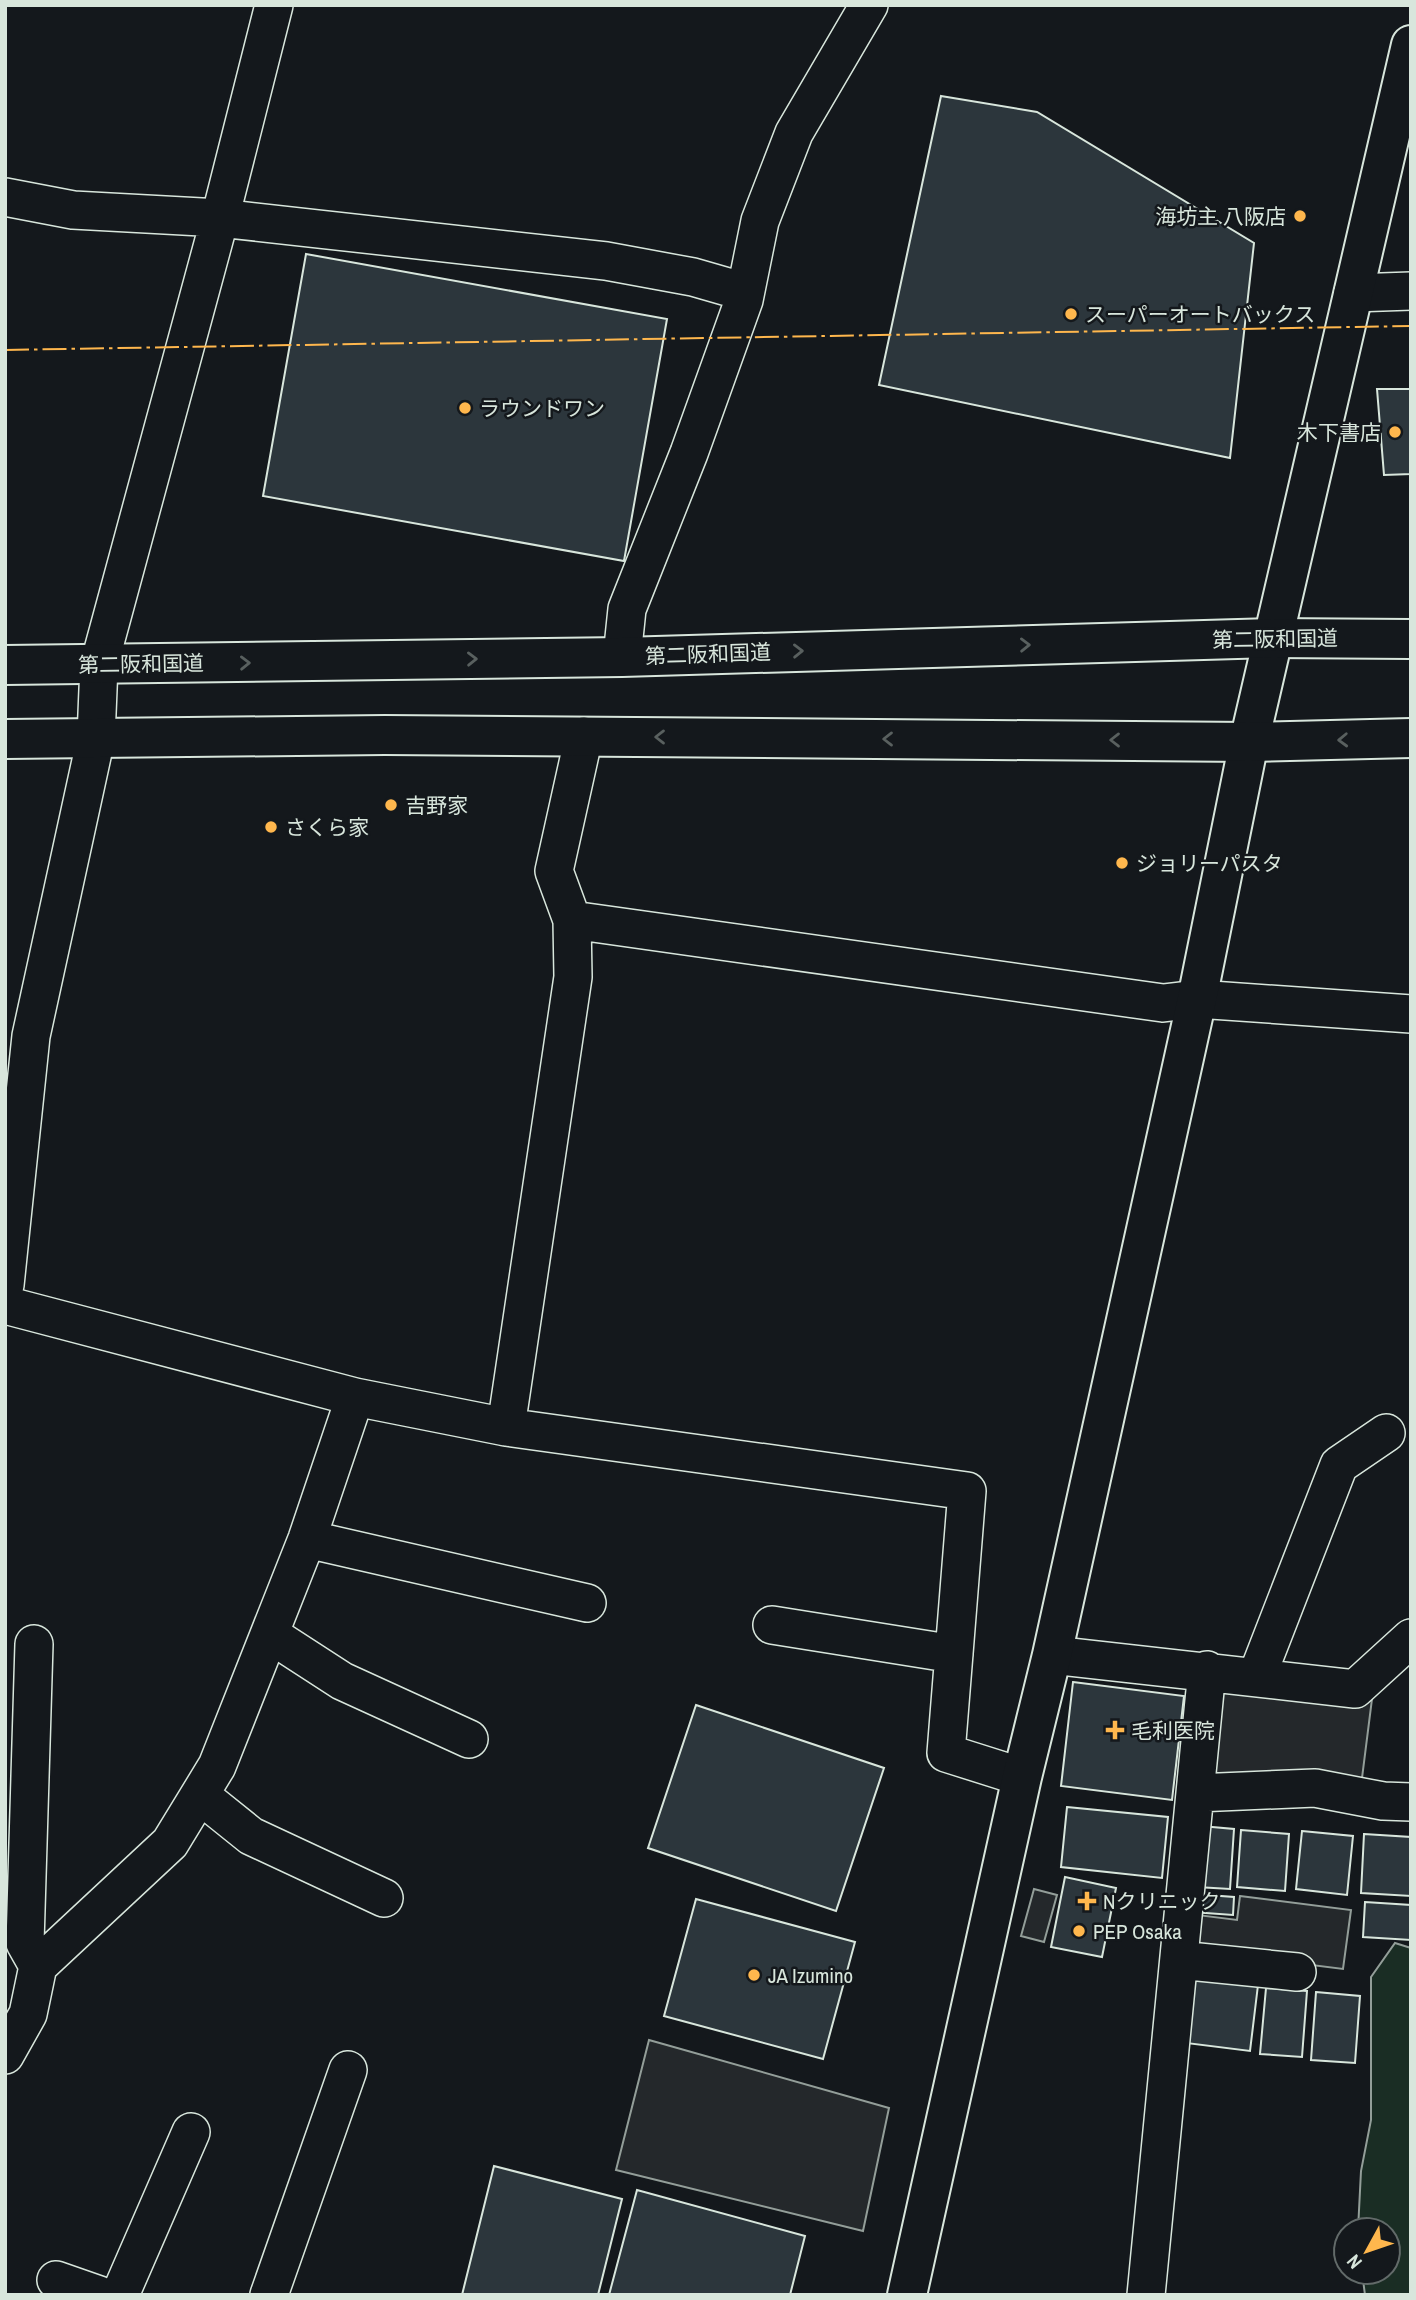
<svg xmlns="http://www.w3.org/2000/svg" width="1416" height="2300" font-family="'Archivo Narrow','Noto Sans JP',sans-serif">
<rect width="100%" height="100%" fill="#14181c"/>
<path fill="#1a2d24" stroke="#939e99" stroke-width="2" d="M1395 1943 1411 1948V2295H1365L1362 2272H1388V2230H1358L1361 2171 1371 2120V1977Z"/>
<path fill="#24282b" stroke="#939e99" stroke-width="2" d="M1215 1681 1372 1699 1361 1786 1205 1784Z
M1034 1889 1057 1895 1044 1942 1021 1936Z
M1240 1896 1351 1910 1343 1969 1186 1949 1190 1914 1237 1920Z
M649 2040 889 2108 863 2231 616 2170Z"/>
<path fill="#2c363c" stroke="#d8e6dc" stroke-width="2" d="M941 96 1037 112 1254 243 1230 458 879 385Z
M306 254 667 319 624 561 263 496Z
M1377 389H1411V474L1384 475Z
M1073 1682 1184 1696 1172 1800 1061 1786Z
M696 1705 884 1768 836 1911 648 1848Z
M1067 1807 1168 1817 1162 1878 1061 1867Z
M1201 1826 1234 1829 1230 1889 1197 1887Z
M1241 1830 1289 1834 1285 1891 1237 1887Z
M1302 1831 1353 1836 1347 1895 1296 1889Z
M1364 1834 1411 1837V1896L1361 1893Z
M1065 1877 1116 1888 1102 1957 1051 1947Z
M1194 1894 1234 1897 1233 1915 1192 1912Z
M696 1899 855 1942 823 2059 664 2016Z
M1365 1902 1411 1905V1940L1363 1937Z
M1194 1978 1258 1985 1250 2051 1186 2043Z
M1266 1988 1307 1991 1302 2057 1260 2054Z
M1316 1992 1360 1996 1355 2063 1311 2060Z
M494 2166 622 2199 598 2295H462Z
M637 2190 805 2236 790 2295H609Z"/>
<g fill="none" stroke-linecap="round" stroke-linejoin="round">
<g stroke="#d8e6dc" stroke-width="40">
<path id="street" d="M5 197 73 210 220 218 606 261 693 277 745 292
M1353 293 1411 291
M622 657 627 609 689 453 744 300 760 221 794 133 869 5
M572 920 1163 1003 1197 999 1411 1014
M5 1285 31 1036 96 738 99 665 220 218 274 5
M5 1305 355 1397 506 1427 967 1491 946 1753 1022 1777
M506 1427 573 977 572 920 554 871 584 736
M307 1539 587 1603
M772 1625 954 1654
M271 1635 342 1681 469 1739
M34 1644 25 1943 38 1966
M1052 1655 1355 1689 1411 1638
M1257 1676 1339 1465 1386 1433
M1196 1793 1315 1788 1383 1801 1411 1802
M200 1795 251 1836 384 1898
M1179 1960 1297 1972
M5 2055 28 2014 38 1966 170 1843 217 1766 307 1539 355 1397
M56 2280 99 2295
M120 2295 191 2132
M269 2295 348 2070
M1146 2295 1207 1670"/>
</g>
<g stroke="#d8e6dc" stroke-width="42">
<path id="secondary" d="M907 2295 1022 1777 1052 1655 1197 999 1249 742 1411 45"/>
</g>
<g stroke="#d8e6dc" stroke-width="42">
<path id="highway" d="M5 665 622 657 1273 638 1411 639
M5 739 385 735 1249 742 1411 738"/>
</g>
<use href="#street" stroke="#14181c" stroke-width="37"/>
<use href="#secondary" stroke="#14181c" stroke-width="38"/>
<use href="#highway" stroke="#14181c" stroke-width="38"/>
<path stroke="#ffb74d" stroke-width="2" stroke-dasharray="24 5 3.5 5" stroke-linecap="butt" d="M5 350 1411 326"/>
</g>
<defs><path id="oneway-chevron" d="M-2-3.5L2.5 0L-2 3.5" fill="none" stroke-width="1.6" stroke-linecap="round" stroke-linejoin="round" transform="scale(1.75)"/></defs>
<g stroke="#59605f">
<use href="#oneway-chevron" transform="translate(1025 645) rotate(-1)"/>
<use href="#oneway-chevron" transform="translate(798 651) rotate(-1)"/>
<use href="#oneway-chevron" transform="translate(472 659) rotate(-1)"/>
<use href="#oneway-chevron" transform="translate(245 663) rotate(-1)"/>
<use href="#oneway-chevron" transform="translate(660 737) rotate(-180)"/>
<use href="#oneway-chevron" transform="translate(888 739) rotate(-180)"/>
<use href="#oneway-chevron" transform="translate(1115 740) rotate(-180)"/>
<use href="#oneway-chevron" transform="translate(1343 740) rotate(178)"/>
</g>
<g fill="#ffb74d" stroke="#14181c" stroke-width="2.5">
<circle cx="1300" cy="216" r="7"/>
<circle cx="1071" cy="314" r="7"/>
<circle cx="465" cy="408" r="7"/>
<circle cx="1395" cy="432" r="7"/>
<circle cx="391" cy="805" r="7"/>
<circle cx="271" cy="827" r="7"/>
<circle cx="1122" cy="863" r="7"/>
<path d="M1111.5 1719.5h7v7h7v7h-7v7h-7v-7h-7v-7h7z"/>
<path d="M1083.5 1890.5h7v7h7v7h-7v7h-7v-7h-7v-7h7z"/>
<circle cx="1079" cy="1931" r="7"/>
<circle cx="754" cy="1975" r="7"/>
</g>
<g text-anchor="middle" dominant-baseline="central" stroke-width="5" stroke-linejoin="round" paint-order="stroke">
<g font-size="21" fill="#d8e6dc" stroke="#14181c" text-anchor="start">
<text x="1286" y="216" text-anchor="end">海坊主 八阪店</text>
<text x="1085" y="314">スーパーオートバックス</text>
<text x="479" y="408">ラウンドワン</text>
<text x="1381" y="432" text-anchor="end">木下書店</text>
<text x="405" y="805">吉野家</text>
<text x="285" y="827">さくら家</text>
<text x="1136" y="863">ジョリーパスタ</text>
<text x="1131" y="1730">毛利医院</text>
<text x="1103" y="1901">Nクリニック</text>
<text x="1093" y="1931">PEP Osaka</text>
<text x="768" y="1975">JA Izumino</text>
</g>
<g font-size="21" fill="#d8e6dc" stroke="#14181c">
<text transform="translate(1275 639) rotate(-1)">第二阪和国道</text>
<text transform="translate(708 654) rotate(-2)">第二阪和国道</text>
<text transform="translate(141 664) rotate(-1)">第二阪和国道</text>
</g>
</g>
<rect width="1416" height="2300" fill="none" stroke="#d8e6dc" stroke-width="14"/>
<g transform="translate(1367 2251) rotate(230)"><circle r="33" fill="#14181c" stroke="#626a69" stroke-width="2"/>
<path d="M0-5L12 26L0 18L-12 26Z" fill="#ffb74d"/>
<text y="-10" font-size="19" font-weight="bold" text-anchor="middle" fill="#d8e6dc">N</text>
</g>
</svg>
